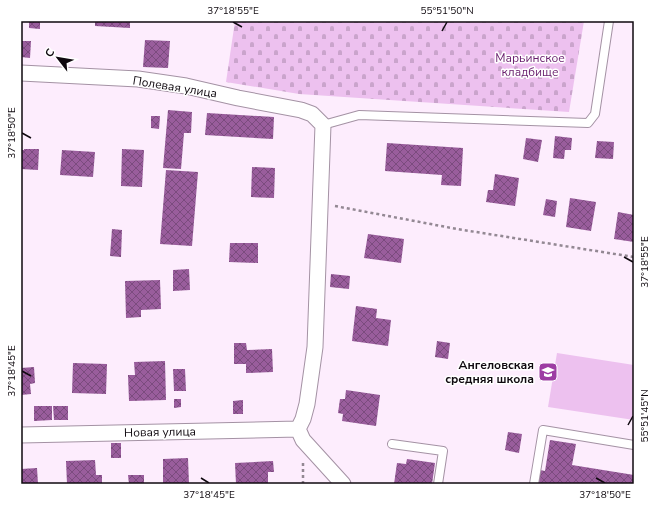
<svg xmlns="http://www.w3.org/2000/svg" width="655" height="505" font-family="'Nunito Sans',sans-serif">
<defs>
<pattern id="cemetery-stones" width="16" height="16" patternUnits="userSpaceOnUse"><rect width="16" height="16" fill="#edc1ef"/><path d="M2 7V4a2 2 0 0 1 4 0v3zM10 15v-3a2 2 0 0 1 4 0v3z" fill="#caa4cc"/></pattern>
<pattern id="building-cross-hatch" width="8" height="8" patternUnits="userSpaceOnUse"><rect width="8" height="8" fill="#995d9c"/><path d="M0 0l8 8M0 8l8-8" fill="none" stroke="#7b4b7e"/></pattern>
</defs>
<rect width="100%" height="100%" fill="#fdedfd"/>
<path fill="#edc1ef" d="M557 353 634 365V420L548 407Z"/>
<path fill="url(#cemetery-stones)" d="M235 21H584L569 112 299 94 226 82Z"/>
<path fill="url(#building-cross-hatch)" d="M29 21H40V29L29 28Z
M95 21H130V28L95 26Z
M145 40 170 41 168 68 143 67Z
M22 41H31L30 58 21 57Z
M168 110 192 112 191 133H184L181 169 163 168Z
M207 113 274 117 273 139 205 135Z
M151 116H160L159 129 151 128Z
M555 136 572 138 571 150H565L564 159 553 158Z
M526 138 542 140 538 162 523 159Z
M597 141 614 142 613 159 595 158Z
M387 143 463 148 461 186 441 185 442 175 385 171Z
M24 149H39L38 170 21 169V150H24Z
M122 149 144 150 142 187 121 186Z
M62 150 95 152 93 177 60 175Z
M252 167 275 168 274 198 251 197Z
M166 170 198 172 192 246 160 244Z
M495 174 519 178 515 206 486 202 488 190H493Z
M570 198 596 202 591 231 566 227Z
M546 199 557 201 555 217 543 215Z
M618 212 634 215V242L614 239Z
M112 229 122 230 121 257 110 256Z
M368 234 404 239 401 263 364 258Z
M230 243H258V263L229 262Z
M189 269 190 290 173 291V270Z
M331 274 350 276 349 289 330 287Z
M160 280 161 309 141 310V317L126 318 125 281Z
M356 306 377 309 376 318 391 320 388 346 352 341Z
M437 341 450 343 448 359 435 357Z
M234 343H246L247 350 272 349 273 372 246 373V364H234Z
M165 361 166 400 129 401 128 375H135L134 362Z
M73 363 107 364 106 394 72 393Z
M34 367 35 383 30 384 31 394 21 395V368Z
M173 369H185L186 391H174Z
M346 390 380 395 376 426 342 421 343 414 338 413 340 399H345Z
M174 399H181V407L174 408Z
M243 400V414H233V401Z
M34 406H52V420L34 421Z
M53 406H68V420H54Z
M508 432 522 434 519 453 505 450Z
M550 440 576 444 572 465 634 475V484H537L540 470 545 471Z
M111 443H121V458H111Z
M188 458 189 484H163V459Z
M407 459 435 463 432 484H394L397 463 406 464Z
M95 460 96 475H102V484H67L66 461Z
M273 461 274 472H268V484H236L235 463Z
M37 468 38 484H21V469Z
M128 475H144V484H129Z"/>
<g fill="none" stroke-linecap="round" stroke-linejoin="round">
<g stroke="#a492a4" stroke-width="10">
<path id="lane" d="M323 125 359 115 588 123 595 114 609 21
M392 444 443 451 438 484
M534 484 543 430 634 445"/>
</g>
<g stroke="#a492a4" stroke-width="17">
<path id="street" d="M21 73 138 79 186 86 238 98 301 110 312 114 323 125 315 347 307 404 303 419 298 429
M298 429 303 440 343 484
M21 435 298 429"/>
</g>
<path stroke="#938893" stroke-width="2.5" stroke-dasharray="3 3" stroke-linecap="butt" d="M335 206 457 229 634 257
M303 484V463"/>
<use href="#lane" stroke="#fff" stroke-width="8"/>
<use href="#street" stroke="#fff" stroke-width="15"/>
</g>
<path fill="none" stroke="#0f090f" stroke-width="1.5" d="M233 22 242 27M442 31 447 22M22 133 31 138M624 257 633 262M22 371 31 376M628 425 633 416M201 478 209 483M596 478 605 483"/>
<defs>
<g id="school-square" transform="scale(1)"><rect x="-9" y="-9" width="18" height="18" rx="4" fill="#9d3ca3" stroke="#fff"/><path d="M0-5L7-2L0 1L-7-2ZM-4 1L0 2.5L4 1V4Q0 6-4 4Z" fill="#fff"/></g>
</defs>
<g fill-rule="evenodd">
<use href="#school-square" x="548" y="372"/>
</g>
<g text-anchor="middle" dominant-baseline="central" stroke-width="3" stroke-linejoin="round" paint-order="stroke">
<g font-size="12" fill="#681d6d" stroke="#fff">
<text x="530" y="58">Марьинское<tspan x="530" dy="14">кладбище</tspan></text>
</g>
<g font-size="12" fill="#0f090f" stroke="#fff">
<text transform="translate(175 87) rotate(9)">Полевая улица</text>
<text transform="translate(160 432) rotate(-1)">Новая улица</text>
</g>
<g font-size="12" font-weight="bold" fill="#0f090f" stroke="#fff" text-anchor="end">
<text x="534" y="365">Ангеловская<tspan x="534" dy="14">средняя школа</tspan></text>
</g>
</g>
<rect width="655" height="505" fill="none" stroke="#ffffff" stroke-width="44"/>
<g transform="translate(58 58) rotate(301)" stroke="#ffffff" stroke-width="3" paint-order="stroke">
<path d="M0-3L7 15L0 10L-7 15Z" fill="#0f090f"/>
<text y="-6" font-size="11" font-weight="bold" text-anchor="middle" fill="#0f090f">С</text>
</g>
<rect x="22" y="22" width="611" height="461" fill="none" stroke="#0f090f" stroke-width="1.5"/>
<g font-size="10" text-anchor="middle" fill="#0f090f">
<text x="233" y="14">37°18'55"E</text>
<text x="447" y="14">55°51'50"N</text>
<text transform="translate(11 133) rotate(-90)" y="4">37°18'50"E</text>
<text transform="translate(644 262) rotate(-90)" y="4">37°18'55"E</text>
<text transform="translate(11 371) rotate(-90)" y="4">37°18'45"E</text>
<text transform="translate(644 416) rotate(-90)" y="4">55°51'45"N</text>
<text x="209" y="498">37°18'45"E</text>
<text x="605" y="498">37°18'50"E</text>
</g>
</svg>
